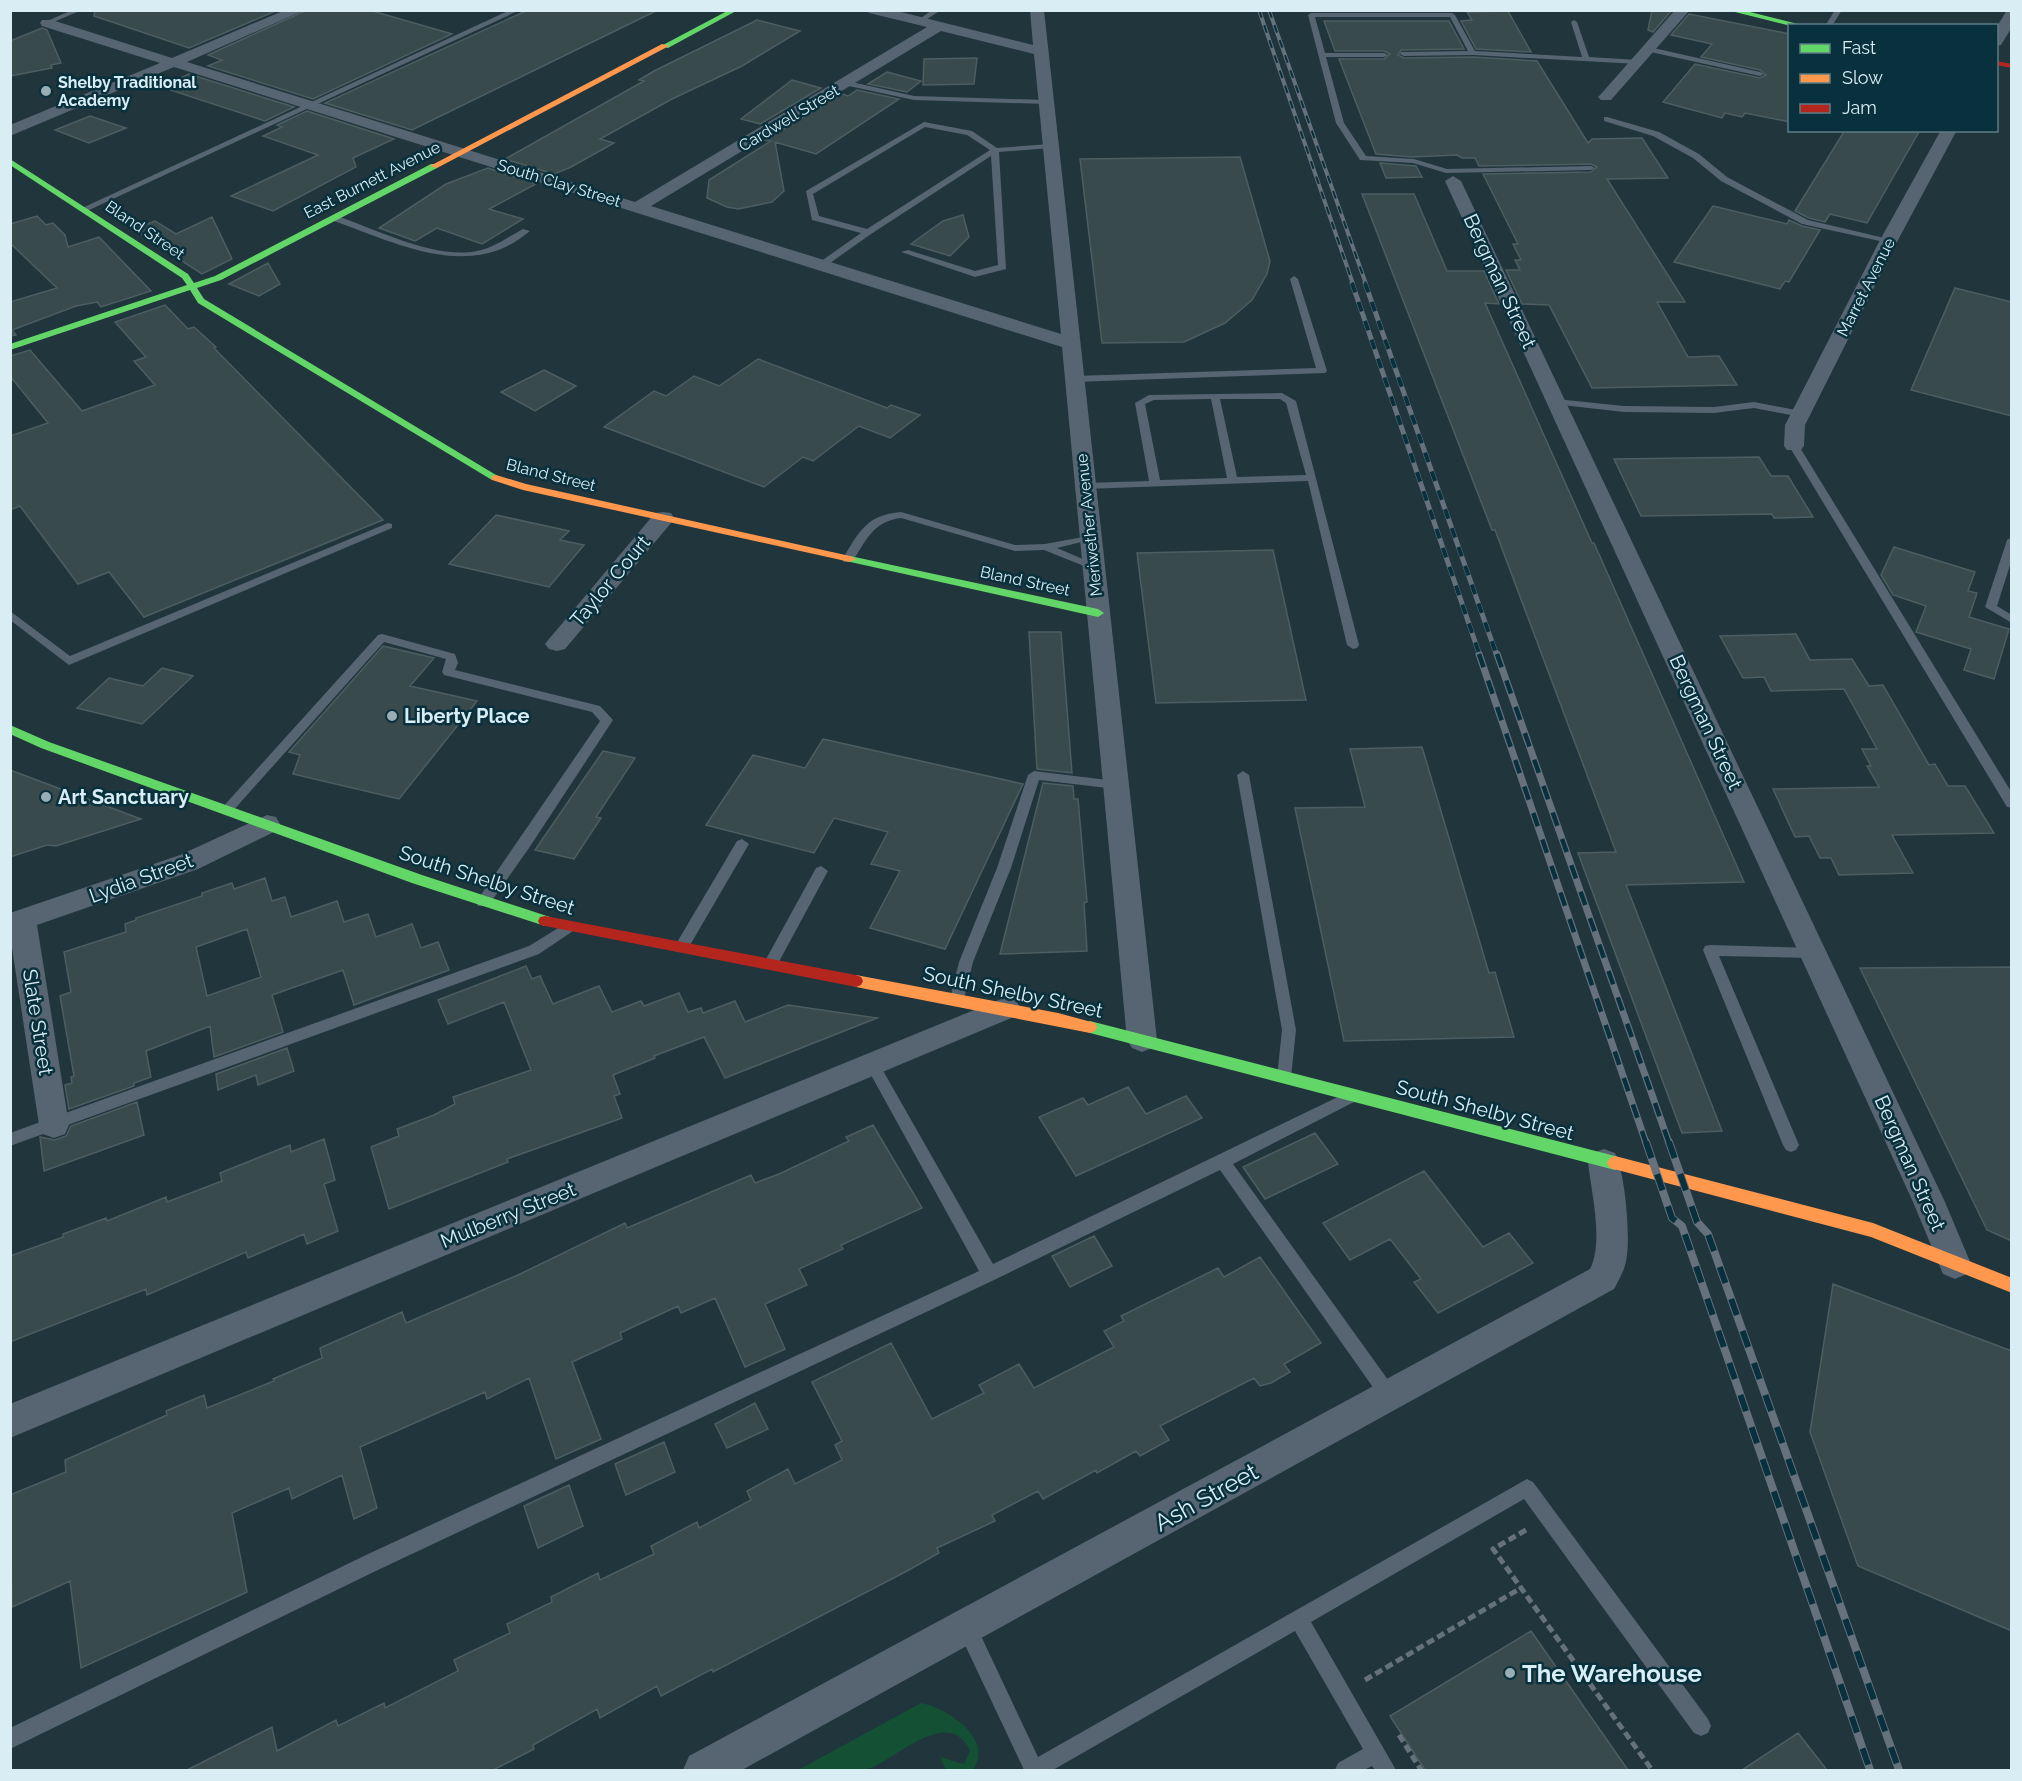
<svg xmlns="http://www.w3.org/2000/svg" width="2022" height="1781" font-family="Raleway,sans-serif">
<rect width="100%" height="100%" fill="#20353c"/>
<path fill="#135034" d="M921 1703C948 1708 995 1740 973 1770H946L940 1757 964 1764 970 1751C948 1702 891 1765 864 1770 846 1774 818 1771 798 1770Z"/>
<path fill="#384a4c" stroke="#4c5e61" stroke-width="1.5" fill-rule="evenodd" d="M95 10H278L189 48 94 16Z
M307 10H369L452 34 313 99 208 66 222 60 208 55Z
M528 10H658L412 130 325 103Z
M1652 10H1672L1653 32 1648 30Z
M1508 11 1531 52 1476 49 1461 21 1472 20 1467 12Z
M1689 14 1790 34V122L1745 113 1742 117 1725 113 1722 118 1663 102 1695 64 1760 78 1766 75 1760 70 1701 57 1712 44 1671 35Z
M757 20 800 31 742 66 672 99 600 139 614 143 571 167 554 174 505 159 644 81 639 80 654 71Z
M1324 21H1449L1464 49 1401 50 1398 55 1404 58 1473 57 1537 61 1588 143 1592 139 1642 138 1668 178 1607 179 1685 302H1657L1688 357 1719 356 1737 385 1592 388 1549 305 1522 304 1506 270H1520L1515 260H1521L1513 244H1518L1483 174 1591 172 1597 167 1591 164 1479 166 1475 158H1462L1457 155 1412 157 1376 154 1339 59H1384L1390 54 1384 51H1335Z
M42 28 47 30 61 63 51 65 52 68 10 76V41Z
M977 58 974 84 923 85 924 59Z
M887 72 921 81 907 92 868 84Z
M189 74 294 107 265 121 161 87Z
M792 80 821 88 760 124 741 119Z
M857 90 899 99 816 154 775 142 784 191 772 202 738 209 727 207 707 198 709 180 771 141 765 140 842 94 848 96Z
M307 111 394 139 353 158 356 167 273 211 231 196 318 155 263 136 282 127 277 125Z
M90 116 126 128 89 143 55 130Z
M1845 130H1920L1867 223 1830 214 1825 222 1809 218 1795 211Z
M1240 157 1270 261 1267 274 1252 300 1225 323 1184 342 1102 343 1080 159Z
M1380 163 1416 166 1422 177 1386 178Z
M488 168 536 184 489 209 523 219 482 244 437 228 415 241 379 228 446 184Z
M1362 194H1414L1447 271H1484L1499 304 1485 303 1592 543H1594L1744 882 1626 885 1722 1131 1682 1133 1578 853 1616 852 1495 530H1492Z
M1713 206 1787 224 1789 220 1802 226 1820 230 1789 282 1785 281 1780 289 1674 262Z
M963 215 969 237 950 256 911 244 943 221Z
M37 216 46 225 53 223 65 235 68 247 99 237 151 291 101 307 97 302 76 306 12 330 16 335 10 336V302L57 288 10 243V224Z
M212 217 232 259 202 274 133 229 155 221 176 234Z
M268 263 280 284 259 296 229 284Z
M1955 288 2012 302V416L1911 390Z
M165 305 188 329 194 327 216 347 214 348 383 520 144 617 109 572 78 584 20 506 10 510V436L48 423 10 376V356L30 350 82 411 155 385 134 361 146 357 115 322Z
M758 359 887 408 891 405 920 415 890 438 859 426 813 461 803 457 764 487 604 427 654 391 666 396 694 376 719 386Z
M544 370 576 386 535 411 501 392Z
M1759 457 1771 476H1788L1813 517 1774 518 1772 514 1641 516 1614 459Z
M496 515 569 531 560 540 584 545 549 587 449 564Z
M1894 547 1975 572 1968 591 1977 593 1969 617 2009 629 1994 679 1964 670 1971 649 1916 632 1926 606 1893 595 1881 575Z
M1273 550 1306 700 1156 703 1137 553Z
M1029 632H1061L1072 773 1037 769Z
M1796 634 1810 660 1852 659 1869 686 1883 685 1929 765 1935 764 1948 786H1965L1994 833 1892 835 1913 873 1839 875 1831 858H1820L1809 836 1795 837 1773 789 1879 787 1867 766H1871L1862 749H1877L1844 689 1771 691 1764 677 1743 678 1720 636Z
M383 646 434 658 410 686 477 701 399 799 293 774 300 755 289 752Z
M162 668 193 676 142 724 77 708 109 678 143 686Z
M823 739 1023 784 945 949 870 928 900 871 871 864 888 832 834 818 814 853 706 825 753 755 805 768Z
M1422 747 1489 973 1495 972 1514 1037 1344 1041 1295 808 1365 807 1350 749Z
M603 751 635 758 596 817 601 818 574 859 535 850Z
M10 770 141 819 56 846 47 845 10 857Z
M1043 783 1073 786 1074 799H1078L1087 902 1084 903 1087 951 1000 954Z
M265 878 272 901 285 897 291 917 337 901 344 922 368 914 376 937 412 924 421 948 438 942 449 970 354 1005 343 970 272 995 283 1032 214 1057 210 1026 146 1051 151 1077 134 1083V1086L69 1109 65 1085 72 1083 71 1077 74 1076 60 996 71 992 64 952 126 932 125 924 136 920V918L202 896V893L232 883 234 889ZM247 929 261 977 207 996 196 947Z
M526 966 532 979 540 976 553 1004 599 986 612 1012 641 1001 644 1006 679 993 688 1012 701 1008 703 1013 735 1001 745 1022 788 1005 877 1018 725 1078 704 1037 654 1056 655 1058 613 1075 620 1094 614 1096 622 1118 507 1159 508 1162 389 1209 371 1147 399 1136 397 1129 434 1115 455 1104 453 1097 531 1070 504 1002 448 1024 438 1000Z
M2012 967V1241L1987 1230 1860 968Z
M287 1048 294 1071 258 1085 256 1075 218 1090 216 1074Z
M1128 1087 1146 1114 1186 1096 1202 1118 1076 1176 1039 1117 1083 1098 1088 1105Z
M137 1102 144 1135 44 1171 40 1137 55 1140 66 1136 71 1126Z
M873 1125 922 1208 841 1245 843 1249 799 1269 807 1285 765 1304 785 1349 745 1367 715 1298 681 1313 678 1306 620 1333 622 1339 572 1362 601 1439 556 1459 529 1378 487 1399 485 1392 360 1447 377 1508 354 1519 342 1475 292 1499 289 1488 232 1513 247 1592 81 1668 70 1581 12 1607 10 1495 66 1472 65 1460 167 1415 166 1411 204 1395 207 1408 274 1381 273 1379 322 1358 320 1348 402 1312 406 1323 518 1275 625 1223 627 1228 751 1175 755 1183 779 1174 849 1141 846 1137Z
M1315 1133 1338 1164 1265 1199 1243 1167Z
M324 1139 335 1180 324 1184 338 1231 307 1244 304 1234 248 1258 246 1252 147 1295 146 1289 10 1342V1256L63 1237V1234L106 1218 107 1221 166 1197 167 1202 222 1181 220 1173 290 1145 291 1152Z
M1424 1171 1483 1247 1509 1233 1533 1263 1438 1313 1414 1282 1421 1279 1390 1239 1350 1260 1323 1223Z
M1094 1236 1112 1266 1070 1287 1052 1256Z
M1260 1257 1321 1343 1284 1364 1290 1372 1271 1383 1260 1386 1254 1378 1160 1426 1169 1440 1140 1456 1136 1451 1097 1473 1096 1470 1043 1499 1038 1491 992 1515 995 1521 937 1548 939 1553 907 1571 713 1672 712 1669 661 1696 657 1686 600 1718 597 1709 533 1745 534 1749 493 1770H187L272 1727 277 1751 336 1720 338 1726 384 1703 385 1708 458 1671 454 1660 510 1633 507 1624 552 1602 551 1597 598 1573 600 1580 654 1554 651 1546 697 1522 699 1528 751 1500 747 1491 788 1469 795 1484 842 1460 835 1445 842 1441 812 1382 891 1343 932 1419 984 1393 979 1385 1019 1364 1034 1388 1114 1347 1104 1331 1124 1321 1121 1316 1218 1268 1224 1277Z
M1833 1284 2012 1351V1631L1858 1566 1810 1432Z
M755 1403 768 1429 727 1448 715 1424Z
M664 1442 675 1472 626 1495 615 1464Z
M569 1485 583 1526 538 1548 524 1506Z
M1531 1631 1628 1770H1425L1390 1716Z
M1798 1733 1827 1770H1742Z"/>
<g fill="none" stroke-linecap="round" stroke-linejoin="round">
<path stroke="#65717d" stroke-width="5" stroke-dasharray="8 4" stroke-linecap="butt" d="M1526 1530 1493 1549 1652 1770
M1365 1680 1521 1588
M1399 1735 1421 1770"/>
<path fill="#576472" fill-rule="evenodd" d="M72 10H82L49 24 43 23Z
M510 10H520L87 211 80 209Z
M932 10H941L921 23H917V21Z
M1835 10H1842L1832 26H1825Z
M1311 13H1452L1455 15 1475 51 1582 57 1571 22 1574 20 1577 22 1589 57 1638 60 1642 62 1638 64 1473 55 1404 56 1400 54 1401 52 1468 51 1450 17H1315L1325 53H1384L1388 55 1384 57H1326L1344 123 1366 156 1414 159 1447 169 1591 166 1595 168 1591 170 1446 173 1413 163 1360 160 1336 123 1308 15Z
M1649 47 1760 72 1764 74 1760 76 1646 51 1645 49Z
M847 81 914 96 1046 100 1050 102 1046 104 914 100 844 85V81Z
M1607 117 1659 132 1699 154 1727 177 1808 220 1893 240 1889 243 1802 224 1721 181 1693 158 1653 136 1604 121V117Z
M924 122 972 131 997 148 1050 144 1054 146 1050 148 999 152 1006 269 975 277 901 252 908 250 975 271 998 265 991 156 871 234 823 268H817V264L861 233 812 220 806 191ZM925 127 967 135 990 150 867 229 819 216 813 194Z
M331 216H337C375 229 436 260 477 251 493 248 508 237 523 229L530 231C469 283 395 242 331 220Z
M1294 276 1298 279 1327 371 1325 373 1074 382 1069 379 1074 376 1316 368 1290 279Z
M1282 393 1296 401 1359 645 1357 648 1353 649 1347 645 1308 481 1085 489 1080 486 1085 483 1149 481 1135 403 1149 395ZM1211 399 1227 478 1160 480 1145 404 1154 400ZM1220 399H1280L1286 403 1306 475 1237 477Z
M1556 399 1624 406 1714 407 1754 402 1801 411 1806 414 1801 417 1754 408 1714 413 1624 412 1553 404 1551 402Z
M1794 443 1799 446 2012 793V808L2007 807 1789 446Z
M901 512 1015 545 1045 544 1094 535V539L1057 548 1099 566 1093 569 1089 568 1044 550 1015 551 901 518C873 521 866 541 852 562H844L842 560C859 532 866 515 901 512Z
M388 523 392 524V528L69 665 10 620V611L70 656Z
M2012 537V559L1997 606 2012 615V623L1985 607 2007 540Z
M382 634 455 654 458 663 455 670 600 706 613 720 529 848 488 906H478L476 902 600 721 592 712 444 675 442 672 446 659 384 642 231 813 226 815 220 810 378 635Z
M1034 771 1116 781 1122 785 1116 789 1039 780 1011 868 973 962 964 999 962 1003H952L950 999 959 962 997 868 1028 775Z
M1243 771 1249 775 1296 1030 1291 1077 1289 1081 1284 1083 1279 1081 1277 1077 1282 1030 1237 775Z
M742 839 749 844 686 952H676L674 948 676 944 737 841Z
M821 866 828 871 775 969H765L763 965 765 961 816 868Z
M568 922 573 923 575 927 573 931 539 954 10 1146V1133L529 946Z
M1710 945 1814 948 1819 949 1821 953 1819 957 1814 958 1719 956 1799 1145 1796 1150 1791 1152 1786 1150 1783 1145 1703 950 1705 946Z
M872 1058 877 1060 993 1264 1346 1093 1351 1091 1356 1093 1359 1097 1356 1101 1233 1164 1396 1391 1399 1397 1396 1403 1390 1405 1384 1403 1220 1170 992 1281 380 1569 10 1749V1728L366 1555 979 1271 865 1064 867 1060Z
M1527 1479 1533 1482 1708 1719 1711 1726 1708 1733 1701 1736 1694 1733 1524 1499 1311 1622 1396 1770H1375L1372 1766 1364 1770H1335L1338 1763 1363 1749 1295 1631 1053 1770H1024L957 1628 960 1621 967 1618 974 1621 1038 1757Z"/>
<path fill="#576472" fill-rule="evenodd" d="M285 10H305L187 62 635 202 927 27 869 13 867 10H893L1033 45 1030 10H1044L1157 1040 1152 1048 1142 1052 1132 1048 1127 1040 1062 347 174 67 10 136V125L160 63 42 26 40 23 42 20H52L172 58ZM941 31 1034 54 1061 334 651 206Z
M1675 10H1690L1611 100H1601L1598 97 1601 94Z
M2007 10H2012V27L2001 45 1996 46V28Z
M1941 130H1957L1898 240 1805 425 1804 446 1801 450H1787L1784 446 1785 425 1880 240Z
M1453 176 1461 181 1945 1202 1971 1264 1967 1274 1955 1279 1943 1274 1913 1202 1445 181Z
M663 512 671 513 674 518 671 523 565 649 557 651 549 649 545 644 549 639 655 513Z
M267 815 276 817 280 824 276 831 198 869 37 925 69 1125 65 1134 54 1138 43 1134 39 1125 10 935V913L180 855Z
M1006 997 1016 1000 1020 1008 1016 1016 10 1438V1404Z
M1604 1149 1615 1153C1625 1173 1630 1231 1627 1255 1626 1268 1620 1278 1614 1289L742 1770H683L689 1756 1590 1269C1604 1242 1591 1191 1588 1162L1593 1153Z"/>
<path fill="#63d668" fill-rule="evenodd" d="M729 10H738L668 48 661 46Z
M1727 10H1742L1806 26H1791Z
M10 159 188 274 194 283 215 276 431 164H437V168L221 280 197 288 204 299 501 478 500 480H492L198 303 190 290 10 350V344L187 285 182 278 10 165Z
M850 556 1098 609 1104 613 1098 617 846 561 844 559Z
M10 725 49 742 422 875 550 917 552 921 550 925 545 926 412 883 41 748 10 734Z
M1090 1021 1615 1156 1620 1158 1623 1163 1620 1168 1615 1170 1090 1033 1085 1031 1083 1027 1085 1023Z"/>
<path fill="#ff974d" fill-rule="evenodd" d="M662 44 669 46 437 168 430 166Z
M496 475 526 484 850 556 856 559 850 562 523 490 492 480V476Z
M856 975 1058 1013 1095 1023 1097 1027 1095 1031 1090 1033 856 987 851 985 849 981 851 977Z
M1615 1156 1873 1223 2012 1278V1293L1871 1237 1610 1168 1607 1163 1610 1158Z"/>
<path fill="#b3261e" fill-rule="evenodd" d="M1996 61 2012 64V68L1996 65Z
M545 916 856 975 861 977 863 981 861 985 856 987 545 926 540 925 538 921 540 917Z"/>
<g stroke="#65717c" stroke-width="4">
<path id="rail-far3" d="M1259 10 1353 284
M1269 10 1366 284"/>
</g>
<g stroke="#65717c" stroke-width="5">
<path id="rail-far2" d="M1352 283 1480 656
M1365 283 1497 656"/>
</g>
<g stroke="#65717c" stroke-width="7">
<path id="rail-far1" d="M1479 654 1646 1143
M1497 654 1669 1143"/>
</g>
<g stroke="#65717c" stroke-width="8">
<path id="rail" d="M1646 1142 1672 1218 1682 1226 1870 1770
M1669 1142 1697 1222 1708 1234 1899 1770"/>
</g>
<use href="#rail-far3" stroke="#09303d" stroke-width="2" stroke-dasharray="8" stroke-linecap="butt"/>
<use href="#rail-far2" stroke="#09303d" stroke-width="4" stroke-dasharray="10" stroke-linecap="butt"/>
<use href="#rail-far1" stroke="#09303d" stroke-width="4.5" stroke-dasharray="14" stroke-linecap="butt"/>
<use href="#rail" stroke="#09303d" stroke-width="6" stroke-dasharray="17" stroke-linecap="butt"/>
</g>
<g fill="#98adb4" stroke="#09303d" stroke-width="2">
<circle cx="46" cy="91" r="6"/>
<circle cx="392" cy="716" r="6"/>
<circle cx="46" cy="797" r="6"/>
<circle cx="1510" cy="1673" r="6"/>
</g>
<g text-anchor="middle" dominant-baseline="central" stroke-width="5" stroke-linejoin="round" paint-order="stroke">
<g font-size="16" font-weight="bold" fill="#d9edf5" stroke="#09303d" text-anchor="start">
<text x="58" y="82">Shelby Traditional<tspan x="58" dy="18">Academy</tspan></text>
</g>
<g font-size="16" fill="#d9edf5" stroke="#09303d">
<text transform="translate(789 118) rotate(-31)">Cardwell Street</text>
<text transform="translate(372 180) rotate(-27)">East Burnett Avenue</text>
<text transform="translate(559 183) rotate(17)">South Clay Street</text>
<text transform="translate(145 230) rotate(34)">Bland Street</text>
<text transform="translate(1866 287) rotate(-63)">Marret Avenue</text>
<text transform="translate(551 475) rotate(14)">Bland Street</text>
<text transform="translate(1089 525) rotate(-96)">Meriwether Avenue</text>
<text transform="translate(1025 581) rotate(12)">Bland Street</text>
</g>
<g font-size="20" fill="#d9edf5" stroke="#09303d">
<text transform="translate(1500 281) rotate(65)">Bergman Street</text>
<text transform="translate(610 581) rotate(-50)">Taylor Court</text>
<text transform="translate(1706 722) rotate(65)">Bergman Street</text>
<text transform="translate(141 878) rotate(-20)">Lydia Street</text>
<text transform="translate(487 880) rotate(18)">South Shelby Street</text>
<text transform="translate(1013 992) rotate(12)">South Shelby Street</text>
<text transform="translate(38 1022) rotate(81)">Slate Street</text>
<text transform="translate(1485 1110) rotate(15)">South Shelby Street</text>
<text transform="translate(1910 1163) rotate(66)">Bergman Street</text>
<text transform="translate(508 1215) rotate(-22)">Mulberry Street</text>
</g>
<g font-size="20" font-weight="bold" fill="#d9edf5" stroke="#09303d" text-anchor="start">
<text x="404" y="716">Liberty Place</text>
<text x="58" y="797">Art Sanctuary</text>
</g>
<g font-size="24" fill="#d9edf5" stroke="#09303d">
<text transform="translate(1206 1497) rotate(-29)">Ash Street</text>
</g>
<g font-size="24" font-weight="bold" fill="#d9edf5" stroke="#09303d" text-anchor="start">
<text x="1522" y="1673">The Warehouse</text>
</g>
</g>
<rect width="2022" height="1781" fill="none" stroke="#d9edf5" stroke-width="24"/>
<rect x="1788" y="24" width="210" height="108" fill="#09303d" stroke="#5c7c87" stroke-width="1.5"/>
<rect x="1800" y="44" width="30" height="9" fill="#63d668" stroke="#5c7c87" stroke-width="1.5"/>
<text x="1842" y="54" font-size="18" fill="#d9edf5">Fast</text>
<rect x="1800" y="74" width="30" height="9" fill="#ff974d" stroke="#5c7c87" stroke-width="1.5"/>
<text x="1842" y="84" font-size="18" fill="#d9edf5">Slow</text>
<rect x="1800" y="104" width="30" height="9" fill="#b3261e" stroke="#5c7c87" stroke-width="1.5"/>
<text x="1842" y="114" font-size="18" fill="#d9edf5">Jam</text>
</svg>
